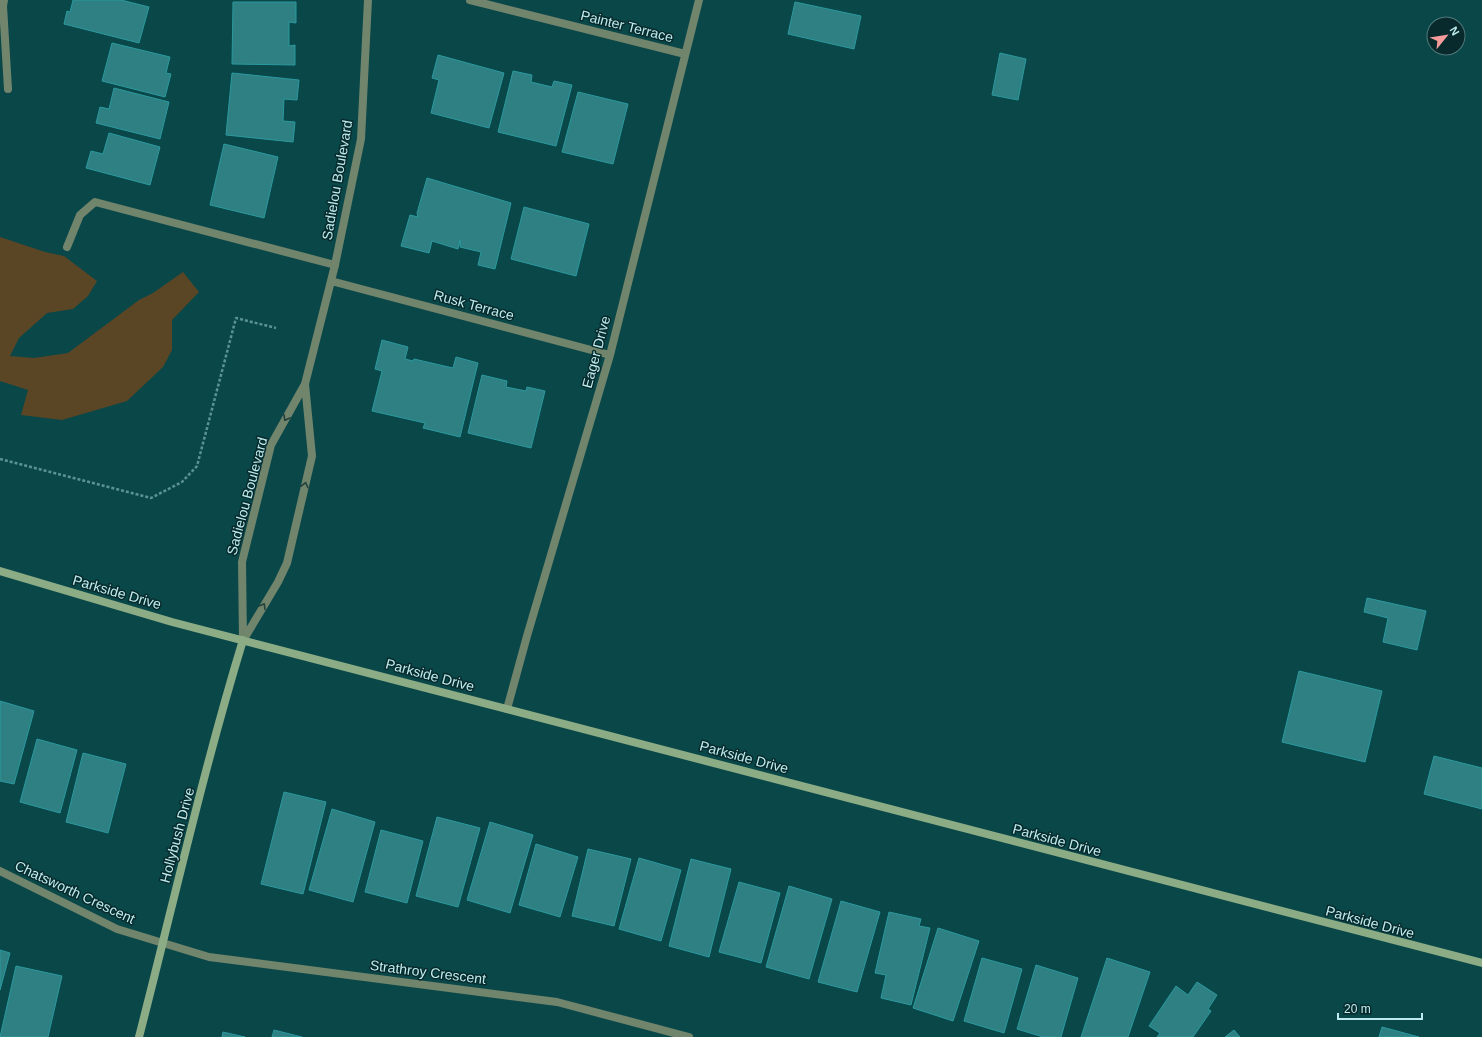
<svg xmlns="http://www.w3.org/2000/svg" width="1482" height="1037" font-family="Arial,sans-serif">
<rect width="100%" height="100%" fill="#094749"/>
<path fill="#5a4624" d="M0 237 45 252 64 256 97 281 88 296 73 309 47 313 19 338 10 356 34 358 68 353 139 300 153 293 183 272 199 292 172 320V350L163 367 127 401 62 420 21 415 28 390 0 381Z"/>
<path fill="#2f8083" stroke="#2a9a9f" d="M73 0H121L149 7 139 43 64 24 67 11 70 12Z
M233 2H296V23L289 22V46L295 45V65L232 64Z
M795 2 861 16 854 49 788 34Z
M112 43 170 57 166 73 171 74 165 97 102 81Z
M1000 53 1026 59 1018 100 992 95Z
M438 55 504 73 489 128 431 113 439 80 432 78Z
M513 71 532 75 531 82 552 87 554 81 572 85 556 146 498 132Z
M232 73 299 80 297 100 284 99 283 121 295 122 293 142 226 135Z
M114 88 169 102 160 139 96 123 100 107 109 109Z
M578 92 628 104 613 164 562 152Z
M109 133 160 147 150 185 86 168 91 151 103 154Z
M224 144 278 157 264 218 210 205Z
M427 178 511 203 495 269 478 265 481 252 460 247V240L458 249 432 241 429 253 401 246 410 215 418 217 417 213Z
M524 207 589 224 576 276 511 259Z
M382 340 408 347 405 359 413 361 414 359 453 368 456 357 478 363 460 437 423 428 425 423 372 411 382 371 375 369Z
M482 375 507 381 506 387 526 391 527 387 545 391 531 448 468 433Z
M1367 598 1426 611 1417 650 1383 642 1388 618 1364 612Z
M1299 671 1382 691 1365 762 1282 742Z
M0 701 34 711 14 784 0 781Z
M37 739 77 750 60 813 20 802Z
M83 753 126 764 108 833 66 822Z
M1434 756 1482 768V809L1424 794Z
M284 792 326 802 303 894 261 884Z
M332 809 375 822 353 902 309 890Z
M437 817 480 828 458 907 416 896Z
M490 822 533 835 510 913 467 900Z
M381 830 423 841 407 903 365 892Z
M536 844 578 857 560 917 519 905Z
M588 849 631 859 614 926 572 916Z
M639 858 681 870 661 941 619 929Z
M691 859 731 869 709 957 669 946Z
M739 882 780 893 761 963 719 952Z
M789 886 832 899 809 979 766 967Z
M841 901 880 912 857 992 818 982Z
M889 912 921 919 919 926 930 928 911 1005 881 998 886 975 875 973Z
M938 928 979 941 953 1021 913 1008Z
M0 950 10 953 0 990Z
M982 958 1022 969 1004 1033 964 1021Z
M1107 958 1150 972 1128 1037H1081Z
M1036 965 1078 978 1061 1037H1043L1017 1029Z
M16 966 62 976 48 1037H0Z
M1197 982 1217 995 1208 1009 1211 1011 1193 1037H1157L1160 1033 1149 1026 1176 986 1188 995Z
M1382 1027 1419 1037H1379Z
M274 1030 302 1037H272Z
M1234 1030 1240 1037H1225Z
M223 1032 245 1037H222Z"/>
<g fill="none" stroke-linecap="round" stroke-linejoin="round">
<path stroke="#5c9294" stroke-width="2.5" stroke-dasharray="3 2" stroke-linecap="butt" d="M0 459 151 498 182 482 197 466 236 318 276 328"/>
<path stroke="#71846c" stroke-width="8" d="M67 247 80 215 95 202 335 265"/>
<path stroke="#71846c" stroke-width="8" d="M4 0 3 6 8 89
M470 0 685 54
M331 281 610 355
M244 639 278 582 287 563 312 456 305 384
M243 640 242 562 271 445 305 384 335 265 361 139 368 0
M507 709 527 636 610 355 699 0
M0 871 117 929 209 957 557 1002 689 1037"/>
<path stroke="#8cac85" stroke-width="8" d="M0 571 172 622 1482 963
M139 1037C173 905 203 771 243 640"/>
</g>
<defs><path id="oneway-chevron" d="M-2-3.5L2.5 0L-2 3.5" fill="none" stroke-width="1.6" stroke-linecap="round" stroke-linejoin="round"/></defs>
<g stroke="#22403c">
<use href="#oneway-chevron" transform="translate(286 418) rotate(119)"/>
<use href="#oneway-chevron" transform="translate(305 485) rotate(-77)"/>
<use href="#oneway-chevron" transform="translate(263 606) rotate(-59)"/>
</g>
<g text-anchor="middle" dominant-baseline="central" stroke-width="3" stroke-linejoin="round" paint-order="stroke">
<g font-size="14" fill="#beecee" stroke="#082a2c">
<text transform="translate(627 26) rotate(14)">Painter Terrace</text>
<text transform="translate(337 180) rotate(-80)">Sadielou Boulevard</text>
<text transform="translate(474 305) rotate(15)">Rusk Terrace</text>
<text transform="translate(596 352) rotate(-75)">Eager Drive</text>
<text transform="translate(247 496) rotate(-75)">Sadielou Boulevard</text>
<text transform="translate(117 592) rotate(16)">Parkside Drive</text>
<text transform="translate(430 675) rotate(15)">Parkside Drive</text>
<text transform="translate(744 757) rotate(15)">Parkside Drive</text>
<text transform="translate(177 835) rotate(-75)">Hollybush Drive</text>
<text transform="translate(1057 840) rotate(15)">Parkside Drive</text>
<text transform="translate(75 892) rotate(25)">Chatsworth Crescent</text>
<text transform="translate(1370 922) rotate(15)">Parkside Drive</text>
<text transform="translate(428 972) rotate(7)">Strathroy Crescent</text>
</g>
</g>
<g transform="translate(1446 36) rotate(60)"><circle r="19" fill="#082a2c" stroke="#51787a"/>
<path d="M0-3L7 15L0 10L-7 15Z" fill="#f59b9b"/>
<text y="-6" font-size="11" font-weight="bold" text-anchor="middle" fill="#beecee">N</text>
</g>
<path d="M1338 1013v6h84v-6" fill="none" stroke="#beecee" stroke-width="2"/>
<text x="1344" y="1013" font-size="12" fill="#beecee" stroke="#082a2c" stroke-width="3" paint-order="stroke">20 m</text>
</svg>
